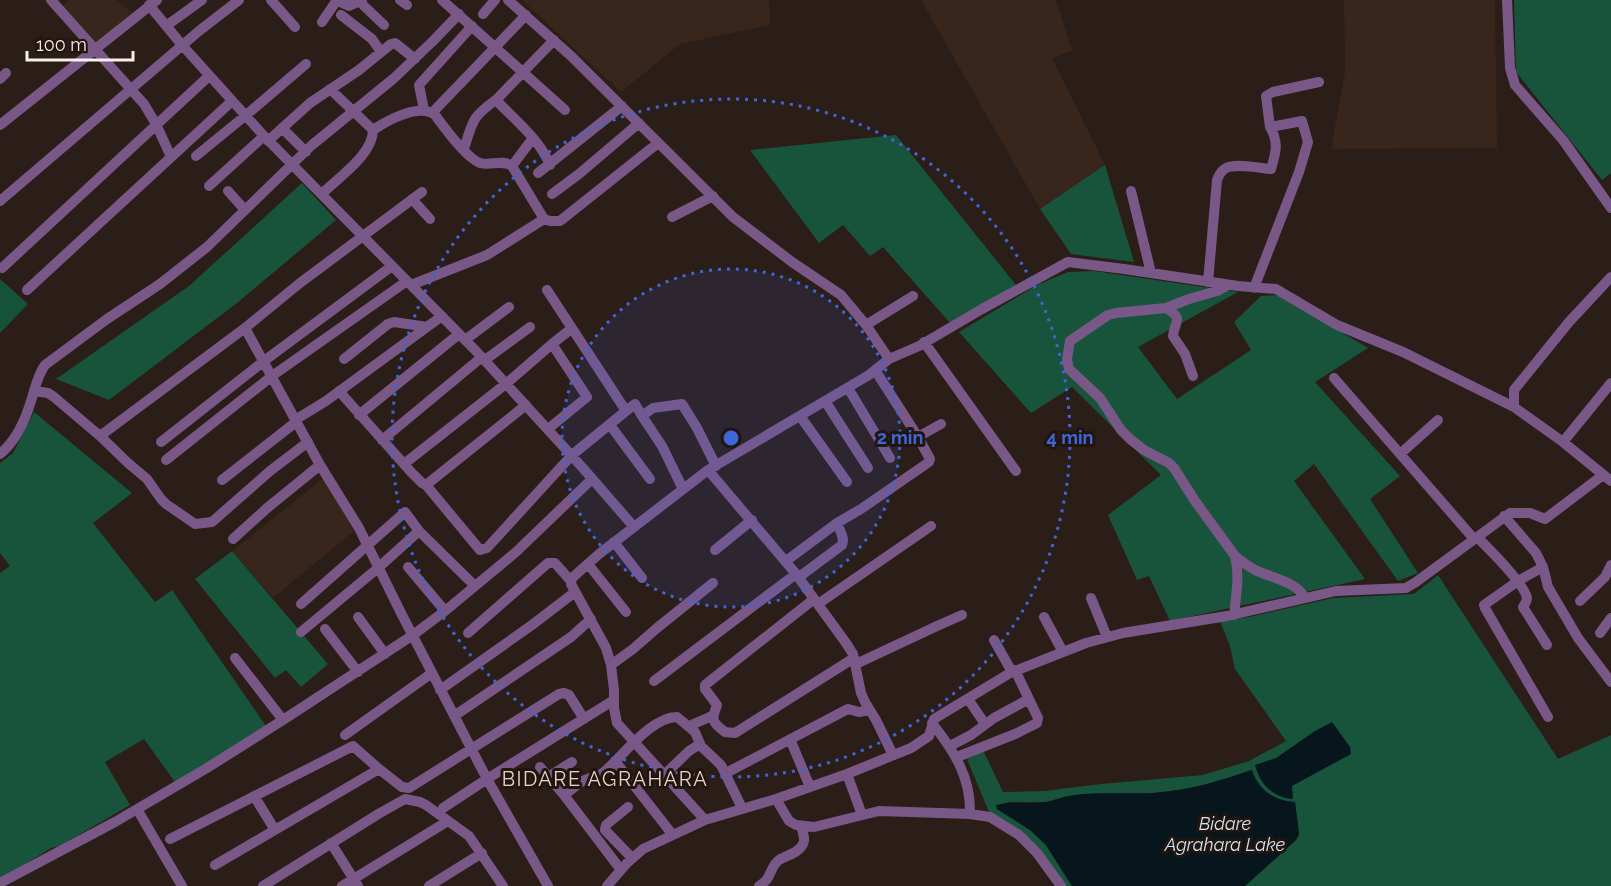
<svg xmlns="http://www.w3.org/2000/svg" width="1611" height="886" font-family="Raleway,sans-serif">
<rect width="100%" height="100%" fill="#2b1e18"/>
<path fill="#38251b" d="M69 0H116L132 13 94 45 62 7Z
M522 0H769L770 25 680 44 621 92Z
M921 0H1056L1072 51 1052 58 1105 165 1040 209Z
M1344 0H1495L1497 148 1331 149 1345 72Z
M325 477 354 531 273 598 232 551Z"/>
<path fill="#17543b" d="M1514 0H1611V173L1602 180 1516 72Z
M896 135 1016 285 951 324 883 247 870 256 843 225 819 243 750 150Z
M1105 165 1134 262 1071 254 1040 209Z
M302 183 336 220 237 303 109 400 56 379 189 286Z
M1094 271 1238 292 1138 347 1177 399 1251 350 1234 322 1261 296 1278 295 1368 348 1315 382 1400 476 1370 499 1418 573 1398 581 1314 464 1294 481 1365 579 1170 621 1149 576 1137 580 1108 515 1161 475 1072 387 1031 413 959 332 1037 285 1068 272Z
M34 412 132 493 93 523 155 602 172 590 266 726 175 782 144 739 105 762 130 805 60 846 51 848 0 880V573L10 566 0 553V463L13 453Z
M232 551 328 664 301 687 286 670 275 678 195 579Z
M1438 575 1558 759 1611 735V886H1245L1296 840 1299 834 1295 802C1273 801 1260 790 1251 770L1214 783 1192 788 1153 793H1113L1069 796 1046 802H1008L997 809 1030 830 1046 845 1072 886H1065L989 812 967 759 983 750 1003 792 1045 791 1101 784 1203 775 1249 761 1286 741 1235 669 1230 646 1220 621 1249 617 1333 598 1414 594Z"/>
<path fill="#145239" d="M0 279 28 304 0 333Z"/>
<path fill="#07161d" d="M1332 722 1350 747 1351 754 1292 786 1293 799C1273 797 1260 785 1255 765L1276 758 1315 731Z
M1252 770C1258 790 1274 801 1295 802L1299 834 1296 840 1245 886H1072L1046 845 1030 830 997 809 996 805C1014 800 1029 805 1046 802 1054 801 1061 797 1069 796 1096 791 1125 795 1153 793 1187 791 1219 781 1252 770Z"/>
<g fill="none" stroke-linecap="round" stroke-linejoin="round">
<path stroke="#795888" stroke-width="10" d="M51 0 144 104 156 124 171 157
M271 0 295 27
M336 0 349 6 362 0
M361 0 362 4 384 25
M400 0 407 5
M442 0 565 110
M508 0 571 56 733 217 792 262 841 295 866 325 889 359
M1507 0 1510 68 1515 85 1563 140 1611 208
M149 5 182 45 264 136 476 351 582 467 634 527
M483 14 495 0
M341 15 372 39 381 52
M322 22 337 0
M166 26 202 0
M0 79 6 73
M424 110 419 85 472 26
M432 113 526 15
M0 125 157 0
M282 128 306 152
M373 130C388 120 419 103 435 115 445 128 466 158 480 163 491 166 502 159 512 166L544 219
M268 141 310 103 359 70 391 44 395 43 415 59
M464 149C473 120 472 117 497 99
M196 156 245 116 306 64
M550 165C539 139 517 122 498 102L497 99 554 40
M512 166 533 138
M538 173 622 106
M209 186 264 136
M326 190C343 174 373 153 373 130L330 89
M228 191 245 210
M1131 191 1151 273
M552 194 579 174 639 123
M412 199 430 219
M0 201 199 31 239 0
M672 217 713 196
M2 268 209 76
M1208 282 1217 180C1219 175 1222 170 1226 168 1236 163 1260 168 1271 169 1276 153 1279 142 1270 127
M411 285 487 255 544 219 550 221H560L658 143
M1254 288 1299 172 1308 142 1302 121 1270 127 1266 96 1273 92 1319 82
M27 290 232 101
M1166 308 1189 299 1217 291 1228 285
M866 325 913 296
M245 328 320 465 359 528 401 613 487 779 614 700
M465 340 509 307
M924 342 1016 471
M344 359 388 324 394 322 427 327
M485 360 530 327
M1193 376 1185 354 1173 336C1174 322 1185 319 1166 308L1116 313 1108 315 1070 341 1067 359 1069 369 1100 398 1121 430 1130 439 1144 450 1169 463 1174 468 1195 501 1235 556C1240 576 1236 595 1234 615
M1334 378 1474 539
M848 388 890 458
M34 391 48 393 54 397 100 436 245 328 300 283 422 192
M339 391 411 472 422 483 426 485 480 550 487 548 572 455 626 411 547 290
M825 401 868 468
M1514 407V390L1569 322 1611 277
M626 411 635 404 642 416 653 408 682 404 697 428 716 466
M359 415 459 334
M642 416 662 446 683 489
M800 416 847 482
M295 420 326 401 442 316
M610 425 650 479
M548 429 587 397 552 344
M97 433 128 463 147 479 161 499 166 504 195 524 212 522 270 471 308 442
M918 437 941 424
M382 440 482 357
M161 442 264 361 392 266
M1563 442 1611 383
M0 454C16 441 25 421 31 401 35 389 37 376 45 365L107 319 160 284 207 247 312 145 393 79 433 41 459 14
M1400 454 1438 420
M166 460 272 376 407 281
M404 464 507 383 552 344 571 329
M708 470 796 574 846 643 853 654 861 693 865 702 876 720 893 755
M222 480 296 422
M426 485 526 405
M1504 516 1536 553 1543 567 1548 587 1578 638 1611 682
M1477 537C1488 548 1525 584 1527 598 1527 601 1525 604 1523 607L1547 645
M233 539 266 509 320 465
M614 542 642 578
M715 550 752 520
M1235 556C1241 561 1248 566 1255 570 1269 577 1297 582 1304 597
M786 561 837 523 861 509 929 462 930 459 918 437 875 370
M588 564 626 612
M408 567 445 611
M1543 567 1518 581 1484 605 1485 608 1548 717
M799 577 842 545C845 538 840 531 837 523
M1091 598 1107 637
M814 599 705 685V689L717 705C712 719 710 721 725 732L735 733 854 658
M1580 601 1605 577 1611 565
M301 604 405 512 419 531 475 586
M818 604 931 526
M358 617 385 654
M1044 617 1063 652
M325 629 358 672
M301 632 378 568 419 531
M468 633 548 563H555L570 580
M1600 633 1611 618
M994 640 1012 672
M235 658 283 720
M856 664 937 626 962 615
M611 665 633 649 657 628 713 583
M654 681 796 574
M440 690 532 625 575 592
M968 699 985 724
M454 716 571 637 591 619
M932 723C954 751 971 777 970 814
M689 726 712 716
M345 735 432 673
M790 739 810 787
M950 746 971 735 994 718 1029 699
M957 757 1015 734 1037 723 1038 718 1015 670
M615 761 672 834
M540 767 564 795C570 791 576 785 583 781 590 777 598 777 604 772 623 756 651 717 677 717L695 732 701 746 721 765 742 808
M726 773 844 711 848 709 859 712 869 710
M847 774 862 815
M664 775 689 751 700 744
M548 777 572 762
M564 795 621 870
M254 796 275 830
M776 799 789 821 796 825 814 827 879 811 970 814 990 817 1019 835 1037 853 1061 886
M628 807 606 825 605 830 632 858
M443 808 487 779 548 886
M137 809 182 886
M705 820 617 723 614 708V690L611 665 606 648 571 584 572 578 599 554 708 470 869 375 889 359 919 346 982 309 1068 262 1124 269 1238 286 1276 289 1337 325 1403 352 1514 407 1563 442 1611 481
M170 839 353 746 379 769
M331 843 358 886
M215 865 379 769 402 787 409 788 559 694 564 693 569 695 584 719
M0 883 115 822 207 768 283 720 413 635 445 611 516 552 592 479
M263 886 380 813 405 799 420 802 426 805 469 836 503 886
M342 886 448 821
M429 886 482 853
M607 886 627 863 643 849 705 820 776 799 847 774 911 748 929 736 934 719 1010 673 1086 643 1123 633 1227 616 1336 591 1406 588 1416 582 1510 513H1530L1545 519 1603 475
M759 886C773 878 769 867 779 860 787 855 799 853 803 844 806 839 802 831 801 826"/>
</g>
<circle cx="731" cy="438" r="169" fill="#3e66db" fill-opacity=".12"/>
<g fill="none" stroke="#3e66db" stroke-width="3" stroke-dasharray="3 6">
<circle cx="731" cy="438" r="169"/>
<circle cx="731" cy="438" r="339"/>
</g>
<g text-anchor="middle" dominant-baseline="central" stroke-width="6" stroke-linejoin="round" paint-order="stroke">
<g font-size="18" font-style="italic" fill="#cee6f3" stroke="#22150f">
<text x="1225" y="823">Bidare<tspan x="1225" dy="21">Agrahara Lake</tspan></text>
</g>
<g font-size="20" letter-spacing="1.5" fill="#e6d4cb" stroke="#22150f">
<text x="605" y="779">BIDARE AGRAHARA</text>
</g>
</g>
<circle cx="731" cy="438" r="9" fill="#3e66db" stroke="#22150f" stroke-width="3"/>
<g font-size="18" text-anchor="middle" font-weight="bold" fill="#3e66db" stroke="#22150f" stroke-width="6" stroke-linejoin="round" paint-order="stroke">
<text x="900" y="444">2 min</text>
<text x="1070" y="444">4 min</text>
</g>
<path d="M27 51v9h106v-9" fill="none" stroke="#f8efea" stroke-width="3"/>
<text x="36" y="51" font-size="18" fill="#f8efea" stroke="#22150f" stroke-width="4.5" paint-order="stroke">100 m</text>
</svg>
